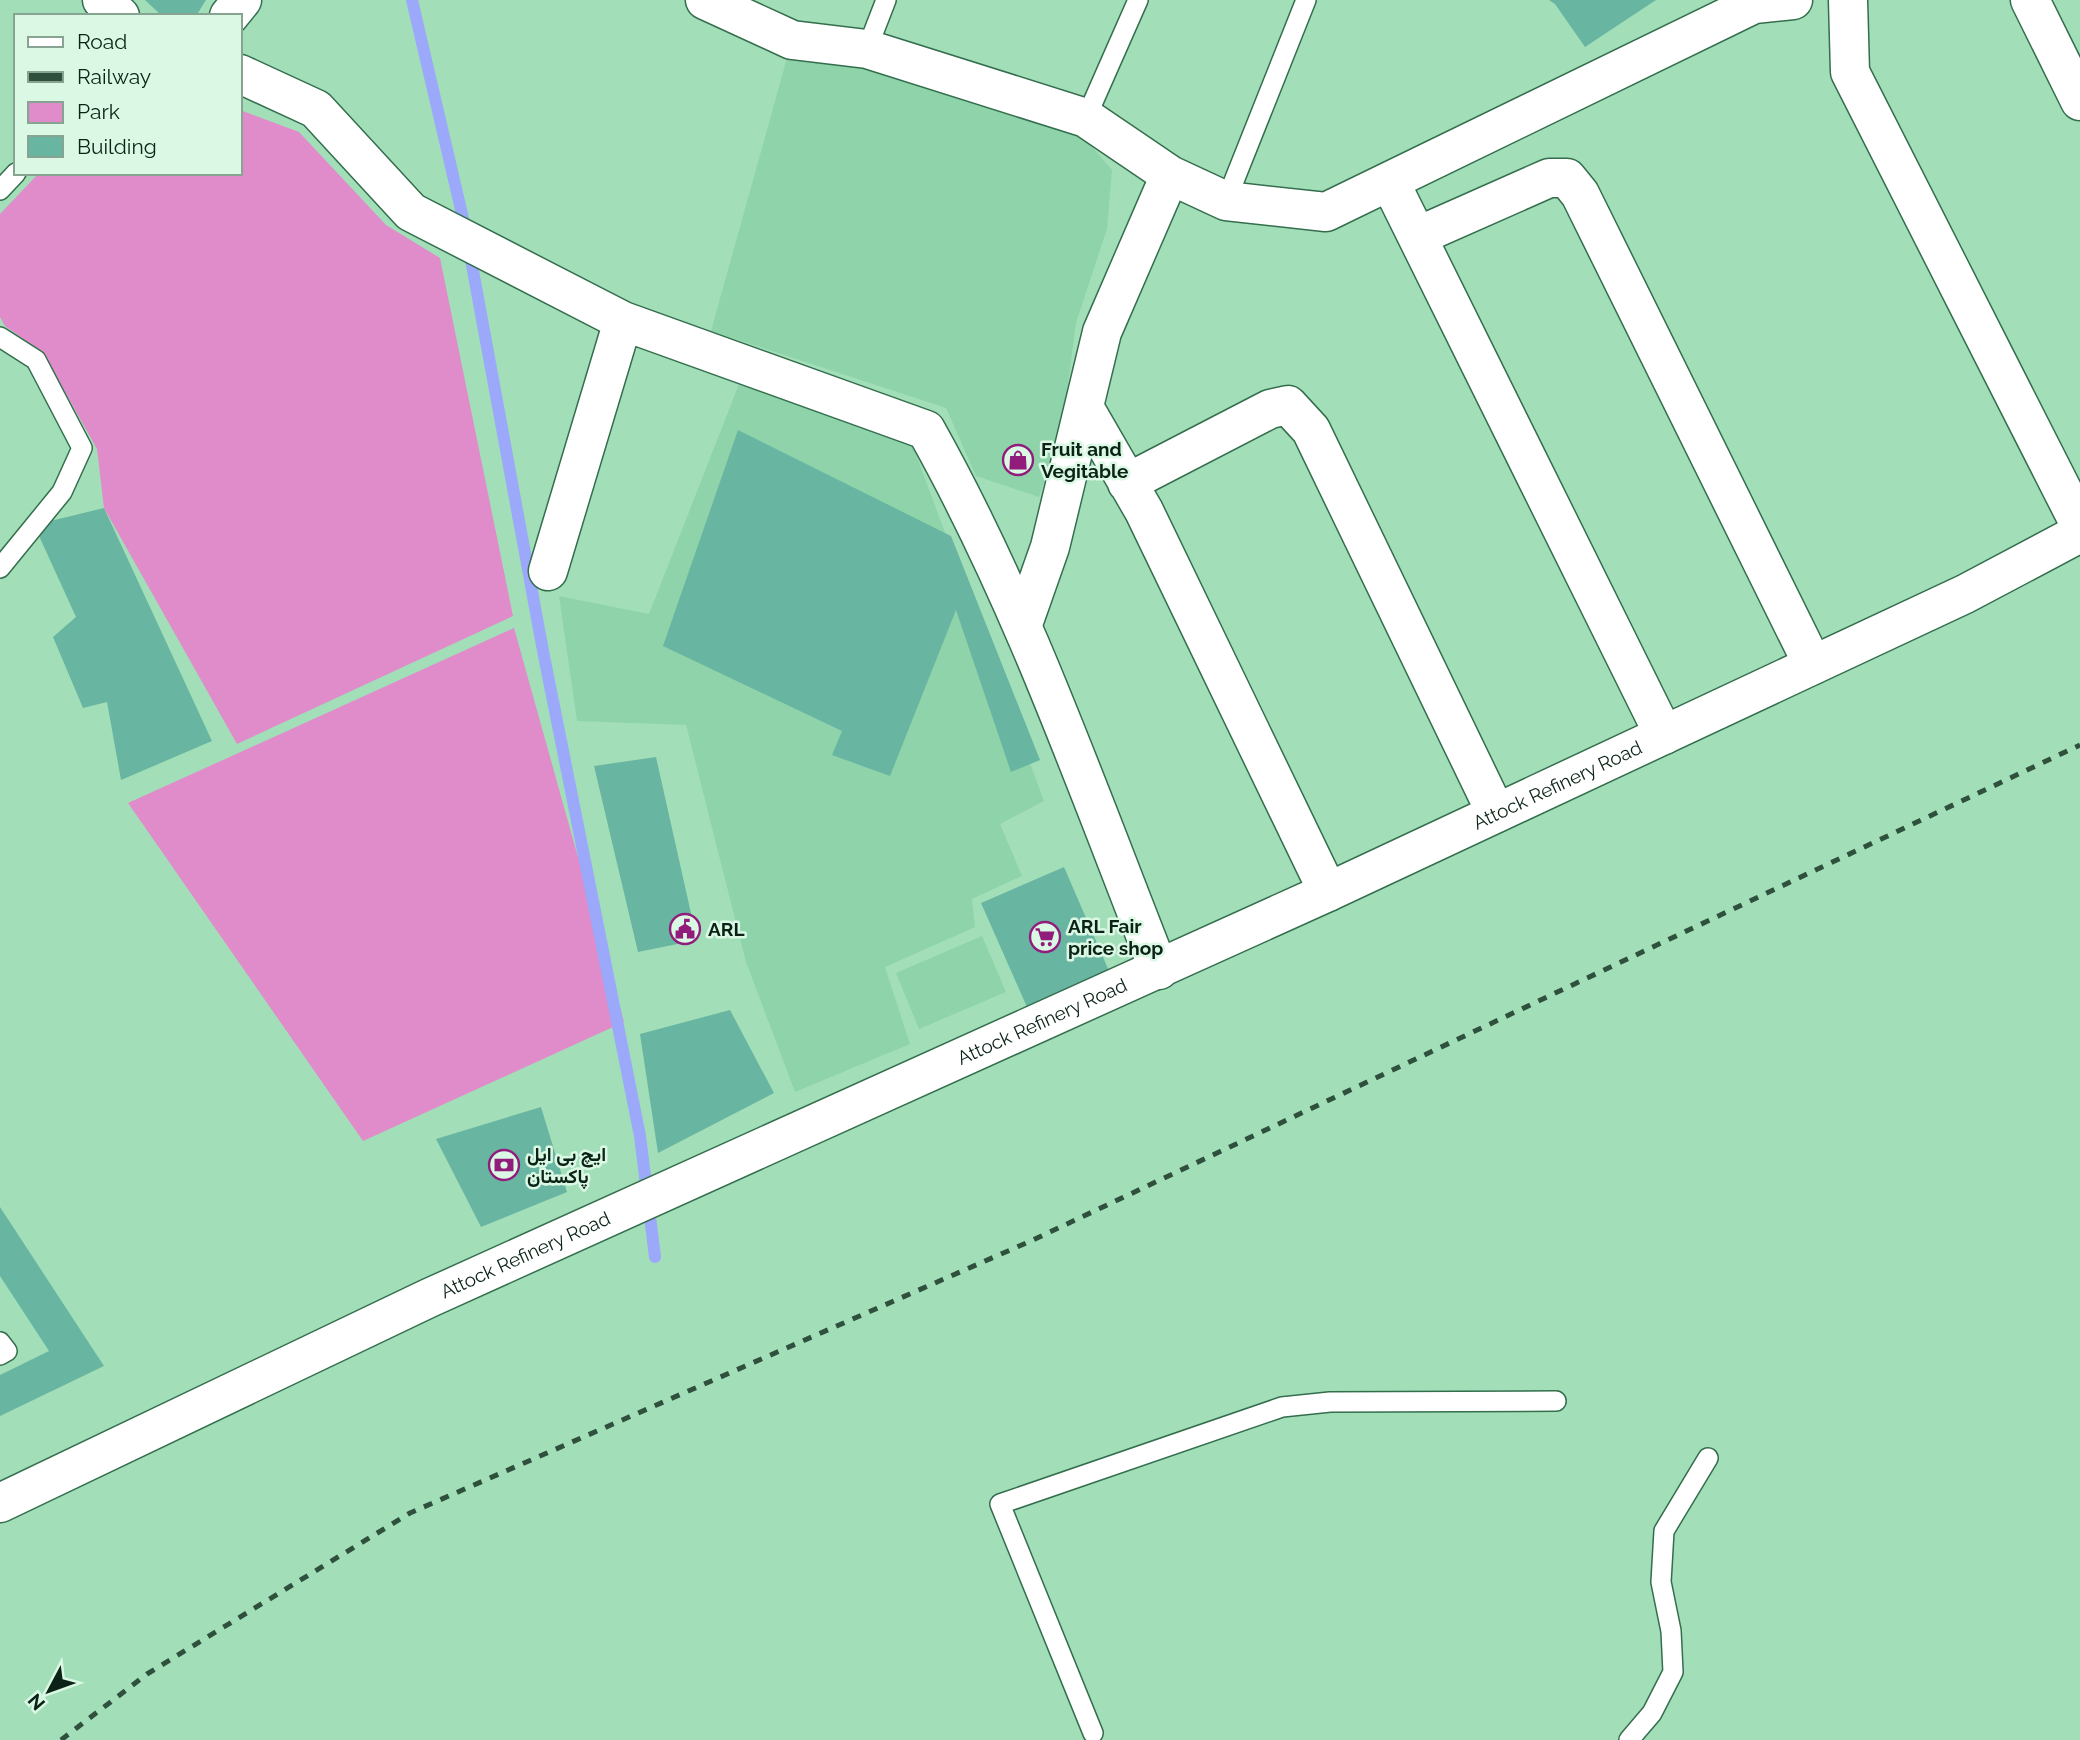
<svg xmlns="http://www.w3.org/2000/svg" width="2080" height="1740" font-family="Raleway,Vazirmatn,sans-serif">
<rect width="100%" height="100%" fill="#a2dfb9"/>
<path fill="#8fd3aa" d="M792 40 1074 126 1112 170 1107 229 1076 323 1063 422 1039 497 976 476 946 408 711 331Z
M739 384 913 446 1044 801 1000 824 1022 876 972 899 975 927 885 967 910 1044 795 1092 746 962 686 725 577 721 559 596 649 614Z
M982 936 1006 992 919 1029 896 973Z"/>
<path fill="#e08bca" d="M240 110 299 132 386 225 440 258 513 616 237 744 104 508 97 449 43 353 5 326 0 317V214L39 173H240Z
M514 628 624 1022 363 1141 128 803Z"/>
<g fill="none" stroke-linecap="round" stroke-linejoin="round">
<path stroke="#9ca8fa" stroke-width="12" d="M412 0 466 231
M469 249 543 651 640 1136 655 1257"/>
</g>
<path fill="#68b5a2" d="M145 0H206L196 16H162Z
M1549 0H1656L1585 47 1555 4Z
M738 430 951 536 1040 760 1011 772 956 610 890 776 832 755 842 731 663 646Z
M104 508 212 741 121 780 107 702 83 708 53 637 76 617 34 525Z
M656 757 697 940 638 952 594 766Z
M1064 867 1109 971 1027 1007 981 903Z
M730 1010 774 1093 658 1153 640 1034Z
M541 1107 567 1192 481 1227 436 1139Z
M0 1207 104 1366 0 1416V1375L49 1351 0 1276Z"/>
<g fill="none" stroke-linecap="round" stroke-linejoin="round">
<g stroke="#346e4d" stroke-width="22">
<path id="service" d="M867 49 886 0
M1086 118 1138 0
M0 190 16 173
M1226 201 1306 0
M0 337 36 360 82 448 62 492 0 568
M0 1342 7 1351 0 1355
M1093 1733 1000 1504 1282 1407 1330 1402 1556 1401
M1629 1740 1652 1713 1673 1672 1671 1631 1661 1582 1664 1531 1708 1458"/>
</g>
<g stroke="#346e4d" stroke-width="41">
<path id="minor" d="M102 0 120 16
M705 0 792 40 867 49 1086 118 1170 175 1102 332 1050 547 1023 624
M1848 0 1850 72 2080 525
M2030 0 2080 101
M1754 4 1793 0
M229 16 242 0
M240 74 316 109 411 212 623 321 926 430C1022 601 1087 788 1159 970
M1170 175 1226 201 1326 212 1754 4 1755 0
M1390 182 1664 735
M1418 236 1549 178H1567L1580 194 1813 665
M1084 407 1144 511 1328 892
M1127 483 1270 409 1288 405 1311 430 1496 813
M548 571 623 321"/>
</g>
<g stroke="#346e4d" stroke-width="41">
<g id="tertiary">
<path id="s1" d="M0 1503 429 1298 1328 892 1965 594 2080 533"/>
</g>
</g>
<use href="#service" stroke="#fff" stroke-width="19"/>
<use href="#minor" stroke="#fff" stroke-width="38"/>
<use href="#tertiary" stroke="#fff" stroke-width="38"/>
<path stroke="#2f503d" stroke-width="5" stroke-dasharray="9 9" stroke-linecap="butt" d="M61 1740 147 1674 410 1513 1033 1240 2080 745"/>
</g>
<defs>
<g id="shop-ring" transform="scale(1.575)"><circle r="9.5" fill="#daf8e4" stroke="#911c7b" stroke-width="1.5"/><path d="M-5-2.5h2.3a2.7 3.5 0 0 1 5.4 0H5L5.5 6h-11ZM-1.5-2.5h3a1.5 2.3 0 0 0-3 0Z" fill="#911c7b"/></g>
<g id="civic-ring" transform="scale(1.575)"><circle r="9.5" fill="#daf8e4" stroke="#911c7b" stroke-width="1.5"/><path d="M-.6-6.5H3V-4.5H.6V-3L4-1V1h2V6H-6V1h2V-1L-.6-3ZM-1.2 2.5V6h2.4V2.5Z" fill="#911c7b"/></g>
<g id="supermarket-ring" transform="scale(1.575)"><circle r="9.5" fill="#daf8e4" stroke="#911c7b" stroke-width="1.5"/><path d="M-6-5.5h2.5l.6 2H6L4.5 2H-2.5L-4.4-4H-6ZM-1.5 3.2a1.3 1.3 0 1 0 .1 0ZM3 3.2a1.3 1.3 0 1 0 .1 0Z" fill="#911c7b"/></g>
<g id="bank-ring" transform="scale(1.575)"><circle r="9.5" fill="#daf8e4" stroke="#911c7b" stroke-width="1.5"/><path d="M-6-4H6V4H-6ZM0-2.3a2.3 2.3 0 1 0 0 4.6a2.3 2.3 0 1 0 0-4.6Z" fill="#911c7b"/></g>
</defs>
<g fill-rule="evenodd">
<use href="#shop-ring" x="1018" y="460"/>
<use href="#civic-ring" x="685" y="929"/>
<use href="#supermarket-ring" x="1045" y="937"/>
<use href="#bank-ring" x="504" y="1165"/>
</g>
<g text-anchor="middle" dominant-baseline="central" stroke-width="5" stroke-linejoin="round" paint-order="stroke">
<g font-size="19" font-weight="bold" fill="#0b2316" stroke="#daf8e4" text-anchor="start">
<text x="1041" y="449">Fruit and<tspan x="1041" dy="22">Vegitable</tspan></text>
<text x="1068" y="926">ARL Fair<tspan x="1068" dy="22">price shop</tspan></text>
<text x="708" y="929">ARL</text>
<text x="527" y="1154">ایچ بی ایل<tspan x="527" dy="22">پاکستان</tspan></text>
</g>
<g font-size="19" fill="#0b2316" stroke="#daf8e4">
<text stroke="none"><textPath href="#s1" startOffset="1715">Attock Refinery Road</textPath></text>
<text stroke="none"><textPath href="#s1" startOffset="1148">Attock Refinery Road</textPath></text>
<text stroke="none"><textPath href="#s1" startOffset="581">Attock Refinery Road</textPath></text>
</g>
</g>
<rect x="14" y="14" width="228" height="161" fill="#daf8e4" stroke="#87a392" stroke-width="2"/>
<rect x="28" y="37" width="35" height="10" fill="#ffffff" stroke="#87a392" stroke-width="2"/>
<text x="77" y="49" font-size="21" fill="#0b2316">Road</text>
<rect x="28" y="72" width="35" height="10" fill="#2f503d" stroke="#87a392" stroke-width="2"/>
<text x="77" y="84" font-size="21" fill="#0b2316">Railway</text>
<rect x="28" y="102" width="35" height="21" fill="#e08bca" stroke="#87a392" stroke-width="2"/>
<text x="77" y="119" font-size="21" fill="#0b2316">Park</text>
<rect x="28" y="136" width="35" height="21" fill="#68b5a2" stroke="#87a392" stroke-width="2"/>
<text x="77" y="154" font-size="21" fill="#0b2316">Building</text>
<g transform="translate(49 1691) rotate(229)" stroke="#daf8e4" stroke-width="5" paint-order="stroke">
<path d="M0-5L12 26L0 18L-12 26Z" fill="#0b2316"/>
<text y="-10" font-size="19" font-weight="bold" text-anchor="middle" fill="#0b2316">N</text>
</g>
</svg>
